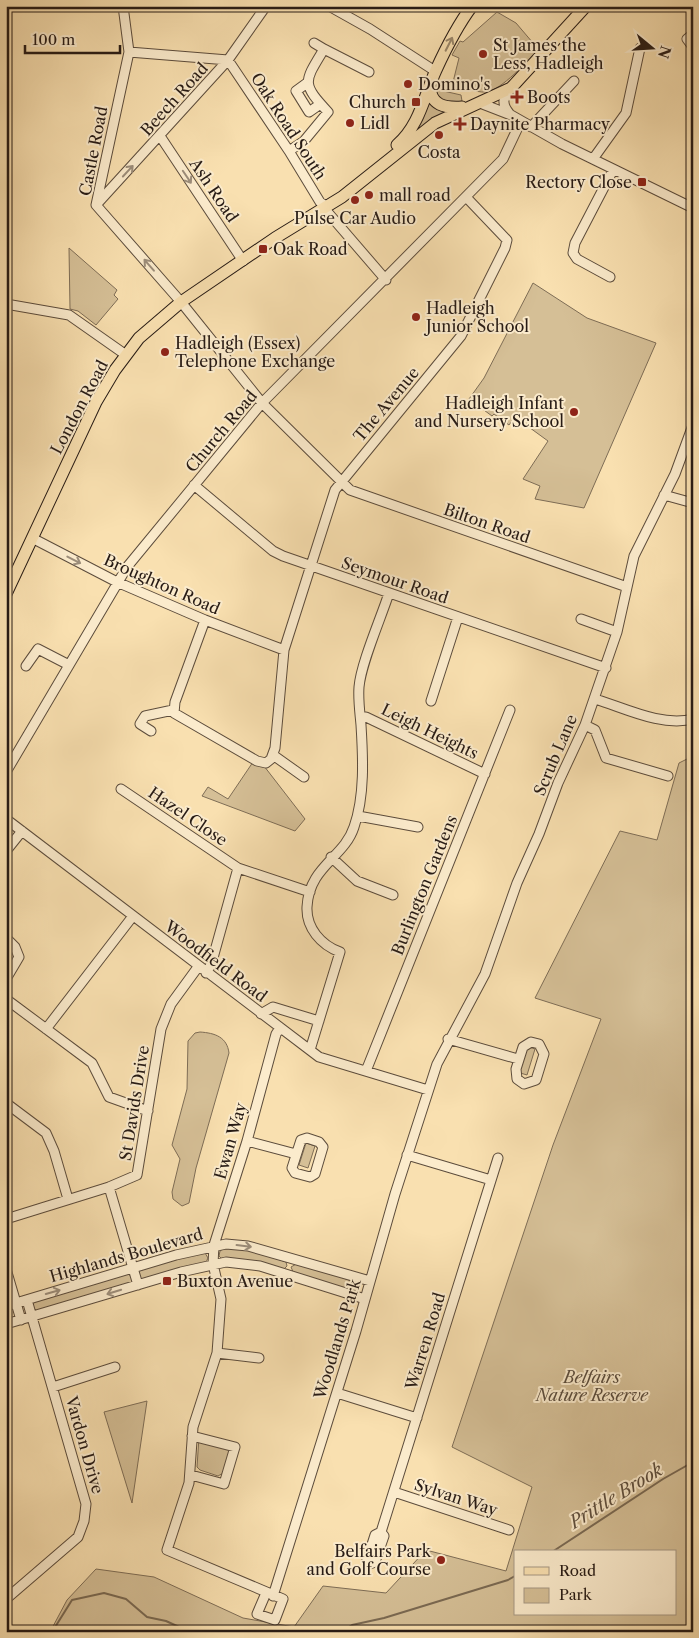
<svg xmlns="http://www.w3.org/2000/svg" width="699" height="1638" font-family="'Libre Caslon Text',serif">
<rect width="100%" height="100%" fill="#f9e0b0"/>
<filter id="stains"><feTurbulence type="fractalNoise" baseFrequency=".004" numOctaves="4"/><feColorMatrix values="0 0 0 0 .2 0 0 0 0 .09 0 0 0 0 .02 0 0 0 .5 -.17"/></filter>
<radialGradient id="worn" r=".72"><stop offset=".6" stop-color="#630" stop-opacity="0"/><stop offset="1" stop-color="#630" stop-opacity=".3"/></radialGradient>
<path fill="#d5bf96" stroke="#7e6d56" fill-rule="evenodd" d="M497 12 516 23 539 50C527 61 502 90 486 92 475 93 463 86 453 82L459 58 452 55 460 41 463 42Z
M435 85 439 90 461 95 462 101 454 103 438 99 434 89Z
M430 102 446 113 419 131 417 129Z
M69 248 117 290 114 295 118 299 96 325 78 311 70 309Z
M533 283 587 318 656 343 584 508 535 499 540 486 523 479 548 441 515 417 509 425 494 414 492 416 469 399 484 378Z
M693 756V1632H50L67 1600 96 1569 154 1577 243 1618 294 1627 323 1586 386 1593 426 1550 506 1571 532 1487 452 1447 553 1145 601 1019 535 998 620 831 657 840 679 763ZM515 1552H675V1614H515Z
M253 762 264 766 305 819 295 831 202 796 208 787 228 799Z
M200 1032C215 1033 227 1037 229 1053L196 1168 189 1203 182 1206 173 1199 172 1192 180 1159 172 1145 187 1089 188 1041 195 1033Z
M526 1046 535 1049 527 1075 517 1072Z
M306 1143 315 1146 308 1168 299 1165Z
M234 1248 248 1249 286 1262 287 1266 283 1270 223 1260 219 1256 220 1251 223 1249Z
M205 1253 208 1258 206 1262 144 1281 140 1279 139 1271 178 1258Z
M298 1263 355 1282 358 1288 355 1292 294 1274 291 1267Z
M128 1274 132 1277V1283L35 1312 32 1305 34 1302Z
M147 1401 132 1503 104 1412Z
M199 1437 231 1447 225 1472 218 1476 200 1470 197 1467Z"/>
<g fill="none" stroke-linecap="round" stroke-linejoin="round">
<path stroke="#7a6952" stroke-width="2" d="M552 1552 663 1479 693 1462
M52 1632 72 1600 104 1593 126 1599 147 1617 166 1621 190 1632
M341 1632 352 1625 384 1618 508 1580 515 1576"/>
<g stroke="#5c4c3c" stroke-width="11">
<path id="minor" d="M329 6 370 29 435 71
M693 34 687 39 693 47
M314 43 324 49
M129 52 228 60 289 151 320 202 326 206
M307 83 296 91 309 112 319 105
M480 103 511 115 562 144 693 208
M509 113C501 103 503 98 511 88
M531 127 574 81
M160 136 243 261
M289 151 304 141 328 112C301 83 304 82 324 49L369 72
M593 159 626 113 640 48
M96 205 181 302 262 403 350 490 627 587
M96 205 228 60 266 6
M96 205 129 52 123 6
M324 208 386 280
M610 277 577 259 573 253 575 243 613 170
M6 304 69 315 126 355
M194 485 273 551 283 556 606 668
M664 495 693 503
M32 538 117 582 205 620 284 650
M581 619 617 632
M205 620 175 702 174 713 257 761 266 763 271 759 275 748 284 650 335 490 461 336 505 248 507 240 466 197
M26 666 38 649 69 665
M595 699C625 708 661 727 693 719
M431 701 458 617
M361 717H366L485 774
M585 725 595 730 606 758 668 776
M151 731 140 724 145 716 173 710
M273 755 304 777
M6 772 127 567 262 403 503 159 521 121
M121 789 238 868 310 892
M358 816 418 827
M6 819 319 1057 428 1090
M6 851 22 831
M331 857 357 881 393 895
M6 938 15 947 19 957 6 979
M206 973 211 965 238 868
M6 999 92 1063 109 1097 148 1111
M261 1014 273 1007 319 1021
M46 1029 133 916
M448 1039 518 1059
M531 1042 539 1044 544 1054 536 1080 524 1084 517 1079 516 1069 523 1047Z
M310 1050 340 952C321 945 306 928 307 907 309 866 344 858 354 827 365 796 363 757 361 725 360 713 358 700 359 687 361 663 381 618 389 593
M366 1071 510 710
M6 1103 46 1133 54 1151 68 1199
M307 1138 319 1142 323 1147 315 1174 310 1177 295 1173 292 1168 301 1140Z
M247 1141 296 1154
M407 1155 491 1180
M109 1187 138 1285
M6 1219 109 1187 137 1175 161 1029 171 1004 198 967
M6 1269 21 1320
M6 1306 176 1255 226 1244 248 1246 370 1281
M6 1324 181 1272 226 1262 260 1266 365 1299
M217 1353 259 1358
M53 1387 115 1367
M337 1393 417 1418
M191 1475 224 1484 235 1447 192 1436
M394 1492 509 1530
M381 1532 375 1535 367 1560 370 1564 375 1562 384 1536 381 1532 498 1158
M266 1593 257 1614 275 1620 283 1599 167 1550 189 1483 193 1427 217 1353 221 1299 213 1264 214 1245 247 1141 276 1034 280 1028
M273 1596 356 1331 395 1194 437 1064 485 974 517 883 539 834 558 783 585 725 617 632 634 556 675 474 693 425
M6 1599 78 1537 84 1521 86 1504 27 1300"/>
</g>
<g stroke="#271b15" stroke-width="13">
<path id="major" d="M430 85C430 106 445 108 462 107
M397 145C420 125 424 96 436 70 446 48 457 26 472 6
M6 594 96 402 115 370 139 338 181 302 275 238 342 197 435 123 511 88 586 6"/>
</g>
<use href="#minor" stroke="#fbebcc" stroke-width="9"/>
<use href="#major" stroke="#f9e0b0" stroke-width="11"/>
</g>
<defs><path id="oneway-shaft" d="M-6 0H5M1.5-3L5.5 0L1.5 3" fill="none" stroke-width="1.6" stroke-linecap="round" stroke-linejoin="round" transform="scale(1.25)"/></defs>
<use stroke="#9a876a" href="#oneway-shaft" transform="translate(449 44) rotate(-63)"/>
<g stroke="#9c8d7a">
<use href="#oneway-shaft" transform="translate(128 171) rotate(-47)"/>
<use href="#oneway-shaft" transform="translate(187 177) rotate(56)"/>
<use href="#oneway-shaft" transform="translate(149 265) rotate(-131)"/>
<use href="#oneway-shaft" transform="translate(74 560) rotate(27)"/>
<use href="#oneway-shaft" transform="translate(244 1246) rotate(7)"/>
<use href="#oneway-shaft" transform="translate(53 1292) rotate(-16)"/>
<use href="#oneway-shaft" transform="translate(114 1292) rotate(163)"/>
</g>
<g fill="#8f2418" stroke="#fbebcc" stroke-width="2">
<circle cx="483" cy="54" r="5"/>
<circle cx="408" cy="84" r="5"/>
<path d="M514.5 89.5h5v5h5v5h-5v5h-5v-5h-5v-5h5z"/>
<rect x="411" y="97" width="10" height="10" rx="2.5"/>
<circle cx="350" cy="123" r="5"/>
<path d="M457.5 116.5h5v5h5v5h-5v5h-5v-5h-5v-5h5z"/>
<circle cx="439" cy="135" r="5"/>
<rect x="637" y="177" width="10" height="10" rx="2.5"/>
<circle cx="369" cy="195" r="5"/>
<circle cx="355" cy="200" r="5"/>
<rect x="258" y="244" width="10" height="10" rx="2.5"/>
<circle cx="416" cy="317" r="5"/>
<circle cx="165" cy="352" r="5"/>
<circle cx="574" cy="412" r="5"/>
<rect x="162" y="1276" width="10" height="10" rx="2.5"/>
<circle cx="441" cy="1560" r="5"/>
</g>
<g text-anchor="middle" dominant-baseline="central" stroke-width="4" stroke-linejoin="round" paint-order="stroke">
<g font-size="16" fill="#271b15" stroke="#fbebcc" text-anchor="start">
<text x="493" y="45">St James the<tspan x="493" dy="18">Less, Hadleigh</tspan></text>
<text x="418" y="84">Domino's</text>
<text x="527" y="97">Boots</text>
<text x="406" y="102" text-anchor="end">Church</text>
<text x="360" y="123">Lidl</text>
<text x="470" y="124">Daynite Pharmacy</text>
<text x="439" y="152" text-anchor="middle">Costa</text>
<text x="632" y="182" text-anchor="end">Rectory Close</text>
<text x="379" y="195">mall road</text>
<text x="355" y="218" text-anchor="middle">Pulse Car Audio</text>
<text x="273" y="249">Oak Road</text>
<text x="426" y="308">Hadleigh<tspan x="426" dy="18">Junior School</tspan></text>
<text x="175" y="343">Hadleigh (Essex)<tspan x="175" dy="18">Telephone Exchange</tspan></text>
<text x="564" y="403" text-anchor="end">Hadleigh Infant<tspan x="564" dy="18">and Nursery School</tspan></text>
<text x="177" y="1281">Buxton Avenue</text>
<text x="431" y="1551" text-anchor="end">Belfairs Park<tspan x="431" dy="18">and Golf Course</tspan></text>
</g>
<g font-size="16" fill="#271b15" stroke="#fbebcc">
<text transform="translate(174 99) rotate(-48)">Beech Road</text>
<text transform="translate(289 126) rotate(57)">Oak Road South</text>
<text transform="translate(93 151) rotate(-79)">Castle Road</text>
<text transform="translate(214 190) rotate(56)">Ash Road</text>
<text transform="translate(386 404) rotate(-50)">The Avenue</text>
<text transform="translate(79 407) rotate(-62)">London Road</text>
<text transform="translate(221 431) rotate(-50)">Church Road</text>
<text transform="translate(487 523) rotate(19)">Bilton Road</text>
<text transform="translate(395 580) rotate(19)">Seymour Road</text>
<text transform="translate(162 584) rotate(24)">Broughton Road</text>
<text transform="translate(430 731) rotate(26)">Leigh Heights</text>
<text transform="translate(555 755) rotate(-67)">Scrub Lane</text>
<text transform="translate(188 816) rotate(34)">Hazel Close</text>
<text transform="translate(424 885) rotate(-68)">Burlington Gardens</text>
<text transform="translate(216 961) rotate(37)">Woodfield Road</text>
<text transform="translate(134 1103) rotate(-81)">St Davids Drive</text>
<text transform="translate(230 1141) rotate(-74)">Ewan Way</text>
<text transform="translate(126 1255) rotate(-16)">Highlands Boulevard</text>
<text transform="translate(337 1339) rotate(-73)">Woodlands Park</text>
<text transform="translate(425 1341) rotate(-73)">Warren Road</text>
<text transform="translate(85 1445) rotate(74)">Vardon Drive</text>
<text transform="translate(456 1497) rotate(18)">Sylvan Way</text>
</g>
<g font-size="16" font-style="italic" fill="#5b4c3c" stroke="#fbebcc">
<text x="592" y="1377">Belfairs<tspan x="592" dy="18">Nature Reserve</tspan></text>
</g>
<g font-size="18" font-style="italic" fill="#5f4f3e" stroke="#fbebcc">
<text transform="translate(616 1496) rotate(-32)">Prittle Brook</text>
</g>
</g>
<rect width="699" height="1638" fill="none" stroke="#f9e0b0" stroke-width="25"/>
<rect x="8" y="8" width="684" height="1623" fill="none" stroke="#271b15" stroke-width="2.5"/>
<rect x="12" y="12" width="674" height="1613" fill="none" stroke="#271b15"/>
<rect x="514" y="1550" width="162" height="65" fill="#fbebcc" stroke="#a69883"/>
<rect x="524" y="1567" width="25" height="8" fill="#f9e0b0" stroke="#a69883"/>
<text x="559" y="1576" font-size="15" fill="#271b15">Road</text>
<rect x="524" y="1588" width="25" height="15" fill="#d5bf96" stroke="#a69883"/>
<text x="559" y="1600" font-size="15" fill="#271b15">Park</text>
<g transform="translate(652 48) rotate(108)" stroke="#fbebcc" stroke-width="4" paint-order="stroke">
<path d="M0-4L9 19L0 12L-9 19Z" fill="#271b15"/>
<text y="-8" font-size="14" font-weight="bold" text-anchor="middle" fill="#271b15">N</text>
</g>
<path d="M25 45v8h95v-8" fill="none" stroke="#271b15" stroke-width="2.5"/>
<text x="32" y="45" font-size="15" fill="#271b15" stroke="#fbebcc" stroke-width="4" paint-order="stroke">100 m</text>
<rect width="100%" height="100%" filter="url(#stains)"/>
<rect width="100%" height="100%" fill="url(#worn)"/>
</svg>
